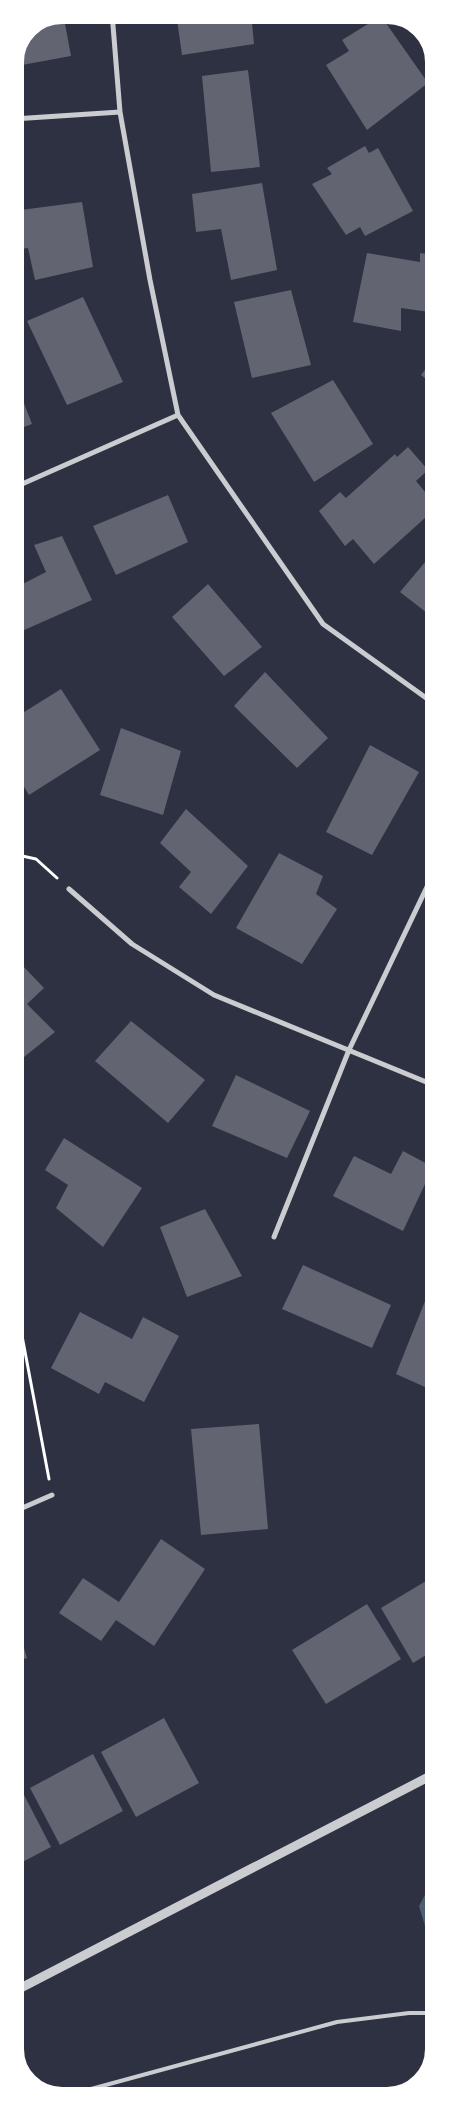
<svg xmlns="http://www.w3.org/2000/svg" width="449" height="2111" font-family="Georgia,serif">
<rect width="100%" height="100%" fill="#2d3142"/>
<path fill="#4f5d75" d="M436 1874V1933L425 1926 419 1906Z"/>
<path fill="#626471" d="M63 13 71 56 22 65 19 45 27 27Z
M176 13H251L254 44 182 55Z
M381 16 428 83 367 130 326 65 349 51 342 40Z
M248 70 260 167 211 172 202 76Z
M365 146 369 153 378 148 413 211 365 236 360 227 346 235 312 184 332 174 327 168Z
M262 183 277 270 231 280 221 229 196 232 192 194Z
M82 202 93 267 35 280 28 248 13 250V211Z
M367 253 420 262V253L436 255V313L401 308V331L353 322Z
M291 290 311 365 252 378 234 302Z
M83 297 123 382 67 405 27 321Z
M436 355V387L421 375Z
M13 375 32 424 13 431Z
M333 380 373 444 314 482 271 413Z
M408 447 428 470 416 481 436 505V508L374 564 353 539 345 546 319 511 340 492 346 498 395 454 397 457Z
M168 495 188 542 116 575 93 526Z
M62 536 92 600 13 635V589L46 572 34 545Z
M436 549V620L400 592Z
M208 584 262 647 224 676 172 617Z
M265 672 328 738 297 768 234 706Z
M61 689 100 750 29 795 13 769V719Z
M121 728 181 751 163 815 100 795Z
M370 745 419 772 372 855 326 832Z
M186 809 248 866 211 914 179 887 191 872 160 843Z
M279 853 323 876 316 894 337 909 302 964 236 928Z
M22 965 44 988 27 1004 55 1032 13 1066V972Z
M436 1002V1028L426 1023Z
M131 1021 205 1080 168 1123 95 1061Z
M236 1075 310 1111 287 1158 212 1126Z
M64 1138 142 1188 103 1247 56 1208 68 1185 45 1170Z
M403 1151 433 1167 403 1231 333 1196 354 1156 391 1174Z
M205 1209 242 1276 187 1297 160 1227Z
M303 1265 391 1305 372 1348 282 1309Z
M427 1296 436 1300V1392L396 1374Z
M80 1312 132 1339 143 1317 179 1336 144 1402 105 1382 99 1394 51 1368Z
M259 1424 268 1529 201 1535 191 1429Z
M161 1539 205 1569 154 1646 116 1620 101 1641 59 1613 83 1578 119 1602Z
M436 1575V1649L413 1663 381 1608Z
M367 1604 401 1659 326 1704 292 1650Z
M13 1611 27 1658 13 1662Z
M164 1718 199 1783 136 1817 101 1752Z
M93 1754 123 1811 60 1845 30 1788Z
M22 1791 51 1847 13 1867V1795Z"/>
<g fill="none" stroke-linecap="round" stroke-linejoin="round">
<path stroke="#fff" stroke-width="3" d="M13 854 36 859 57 878
M13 1288 49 1479"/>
<path stroke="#caccd0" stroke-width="4" d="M58 2098 337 2022 409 2013H436"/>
<path stroke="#caccd0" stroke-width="5" d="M112 13 120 112 150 280 178 415 323 624 436 705
M13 119 120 112
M13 488 178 415
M69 889 132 944 214 995 436 1086
M274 1237 349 1050 436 868
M13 1512 52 1495"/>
<path stroke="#caccd0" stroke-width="9" d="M13 1992 436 1773"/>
</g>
<path d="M0 0H449V2111H0ZM62 21H387A41 41 0 0 1 428 62V2049A41 41 0 0 1 387 2090H62A41 41 0 0 1 21 2049V62A41 41 0 0 1 62 21Z" fill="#fff" fill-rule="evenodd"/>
<path fill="none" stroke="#fff" stroke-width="6" d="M62 21H387A41 41 0 0 1 428 62V2049A41 41 0 0 1 387 2090H62A41 41 0 0 1 21 2049V62A41 41 0 0 1 62 21Z"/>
</svg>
